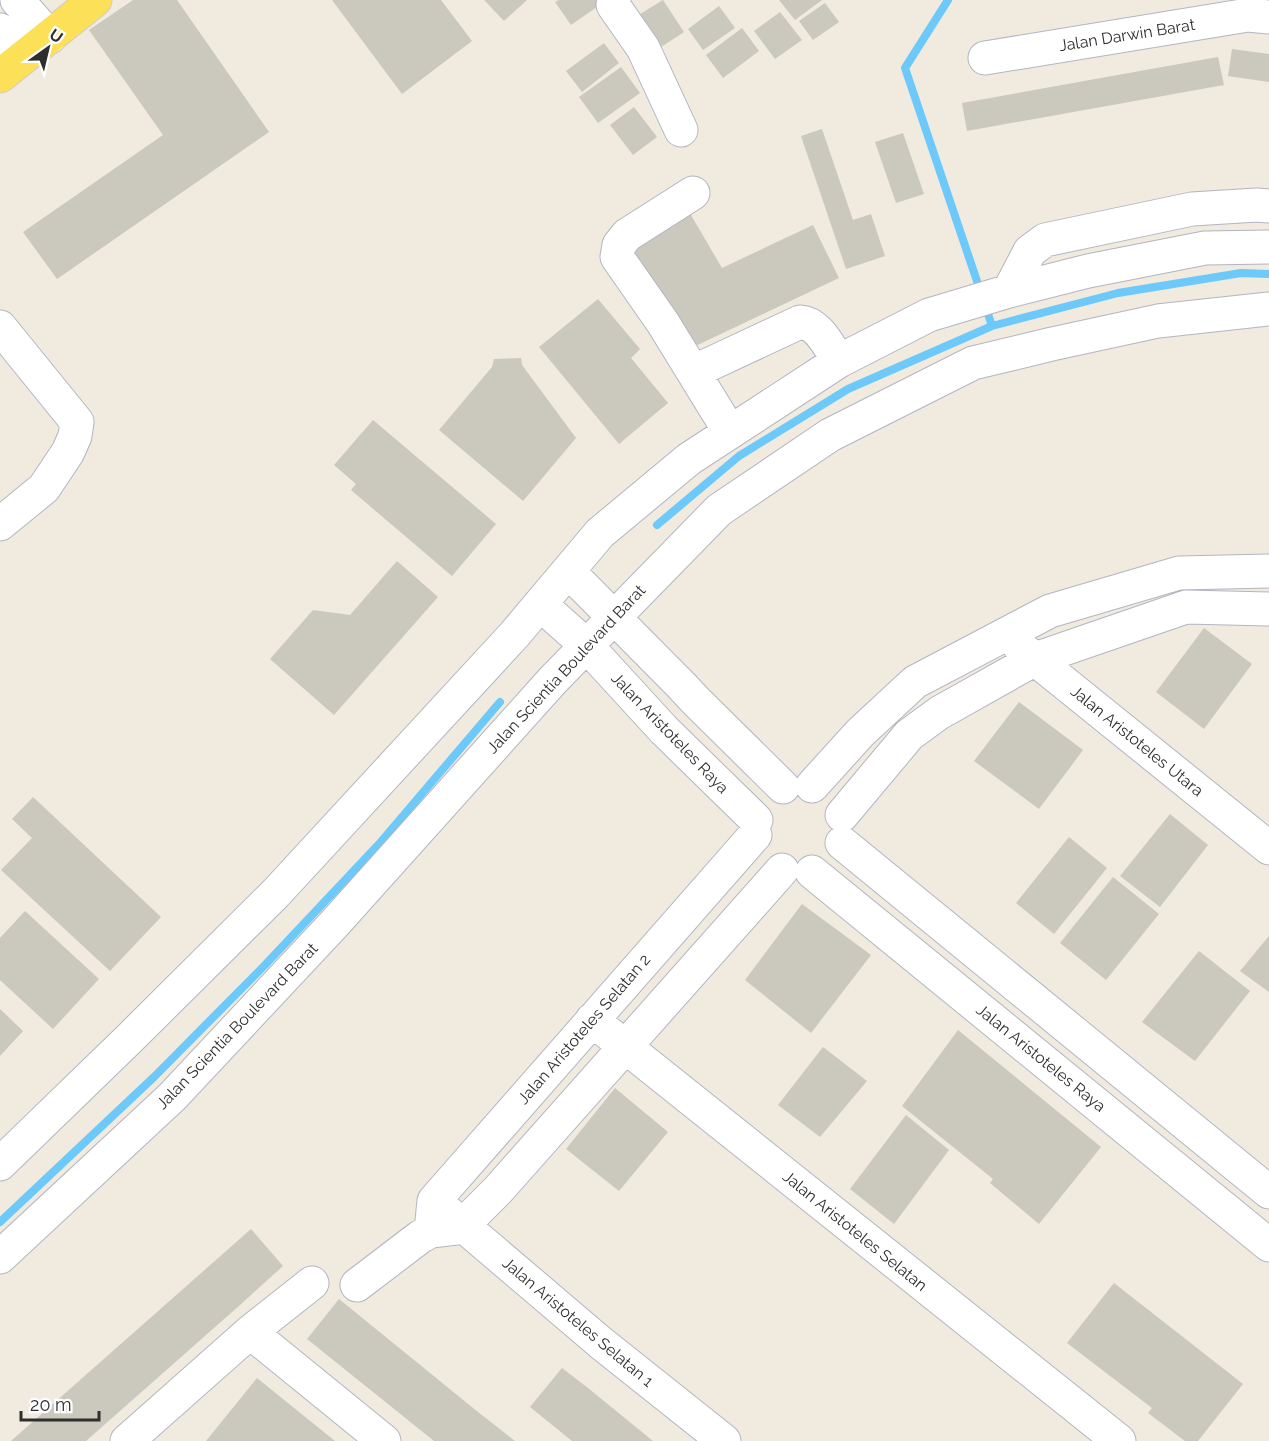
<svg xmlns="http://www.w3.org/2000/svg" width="1269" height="1441" font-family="Raleway,sans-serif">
<rect width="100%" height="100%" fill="#f0eadf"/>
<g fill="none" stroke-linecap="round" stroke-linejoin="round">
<path stroke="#6cc9f9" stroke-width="8" d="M948 0 905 68 980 290
M985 305 992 326
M657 525 739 456 848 389 992 326 1118 293 1241 273 1269 274
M0 1222 154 1077 264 966 379 844 500 702"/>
</g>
<path fill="#cbc8be" d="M133 0H177L269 132 57 279 23 232 163 135 89 30Z
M332 0H441L472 41 402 94Z
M484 0H527L504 21Z
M559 0H607L571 25 555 2Z
M663 0 684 32 658 49 637 16Z
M779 0H822L795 20Z
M825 3 839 22 813 40 799 21Z
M719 6 735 28 703 50 688 29Z
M780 12 802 40 775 59 754 31Z
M742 28 759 51 723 78 706 55Z
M604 43 619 63 582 92 566 71Z
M1232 49 1269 54V82L1228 76Z
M1218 57 1224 85 967 131 962 103Z
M621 67 640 93 598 123 579 97Z
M634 107 657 137 633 155 610 125Z
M822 129 853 220 871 214 885 256 846 269 801 136Z
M903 133 924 194 896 203 875 142Z
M688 210 722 268 813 225 839 278 687 350 625 247Z
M598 299 640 349 631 358 668 403 619 444 539 347Z
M521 358 522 365 576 438 523 501 439 430 492 367 494 359Z
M373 420 496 524 452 576 351 490 356 484 334 465Z
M397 561 438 597 334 715 270 659 313 610 350 615Z
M1204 628 1252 664 1204 729 1156 692Z
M1019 702 1083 750 1039 809 974 761Z
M33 797 161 917 110 971 1 870 32 838 12 819Z
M1170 814 1208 845 1160 907 1120 876Z
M1069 837 1107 868 1054 934 1016 903Z
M1113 877 1159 914 1106 980 1060 943Z
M802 904 871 955 811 1033 745 980Z
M25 911 99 979 53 1029 0 980V938Z
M1269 936V992L1240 971Z
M1199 951 1250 991 1195 1061 1142 1022Z
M0 1009 23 1031 0 1056Z
M958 1030 1101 1147 1039 1224 990 1183 993 1179 902 1106Z
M823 1047 867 1081 820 1137 778 1105Z
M615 1088 668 1132 619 1191 566 1149Z
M906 1115 949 1150 894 1224 850 1189Z
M251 1229 283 1266 240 1305 86 1441H11Z
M1114 1283 1243 1384 1198 1441H1185L1148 1413 1152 1408 1067 1343Z
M339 1299 478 1412 515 1441H434L383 1400 307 1339Z
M562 1368 588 1388 653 1441H572L530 1407Z
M257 1378 335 1441H206Z"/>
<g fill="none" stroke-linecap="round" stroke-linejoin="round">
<g stroke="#b3b5c2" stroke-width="35">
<path id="minor" d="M17 0 50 37
M614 0 613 5 643 48 681 130
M0 30 23 57
M985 58 1248 15 1269 17
M693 193 627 235 619 245 617 257 663 323 730 432
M1009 291 1030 251 1045 240 1192 209 1257 205 1269 206
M0 327 77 422 75 436 68 452 44 488 0 524
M693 372 800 322C819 323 829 347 839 361
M568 571 682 686 695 700 783 787
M540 604 586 645 664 730 756 820
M1020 647 1269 848
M812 786 860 733 915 682 1050 611 1179 573 1269 571
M842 815 909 735 939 713 1035 659 1186 607 1269 609
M842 843 1269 1192
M812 872 1269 1245
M592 1020 1119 1441
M0 1164 130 1038 276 893 514 635 600 533 689 459 839 361 929 315 1009 291 1088 271 1205 248 1269 247
M446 1211 601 1343 724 1441
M431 1231 434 1201 755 835
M0 1257 172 1097 335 923 553 680 719 510 830 435 973 363 1052 344 1158 321 1269 309
M357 1285 420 1237 431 1231 456 1228 463 1225 498 1190 782 870
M250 1332 384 1441
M127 1441 250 1332 312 1283"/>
</g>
<g stroke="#cdcdcd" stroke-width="35">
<path id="major" d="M0 76 95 0"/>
</g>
<use href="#minor" stroke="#fff" stroke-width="33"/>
<use href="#major" stroke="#fce158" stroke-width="33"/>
</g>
<g text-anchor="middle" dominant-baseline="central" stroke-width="4.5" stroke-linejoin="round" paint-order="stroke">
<g font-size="16" fill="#2e2e2e" stroke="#fff">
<text transform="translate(1127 35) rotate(-9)">Jalan Darwin Barat</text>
<text transform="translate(566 669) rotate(-47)">Jalan Scientia Boulevard Barat</text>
<text transform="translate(670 733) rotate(46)">Jalan Aristoteles Raya</text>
<text transform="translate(1137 741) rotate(39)">Jalan Aristoteles Utara</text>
<text transform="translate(237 1026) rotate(-46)">Jalan Scientia Boulevard Barat</text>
<text transform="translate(584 1029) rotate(-49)">Jalan Aristoteles Selatan 2</text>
<text transform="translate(1041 1058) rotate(39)">Jalan Aristoteles Raya</text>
<text transform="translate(855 1231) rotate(39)">Jalan Aristoteles Selatan</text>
<text transform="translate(578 1322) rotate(40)">Jalan Aristoteles Selatan 1</text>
</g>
</g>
<g transform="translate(48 48) rotate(34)" stroke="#ffffff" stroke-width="4.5" paint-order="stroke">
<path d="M0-4.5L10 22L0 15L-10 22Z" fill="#2e2e2e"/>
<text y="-9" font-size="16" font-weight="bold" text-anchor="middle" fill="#2e2e2e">U</text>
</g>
<path d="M21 1411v9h78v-9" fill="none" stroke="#2e2e2e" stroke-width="3"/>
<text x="30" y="1411" font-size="18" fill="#2e2e2e" stroke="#ffffff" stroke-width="4.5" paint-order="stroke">20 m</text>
</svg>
